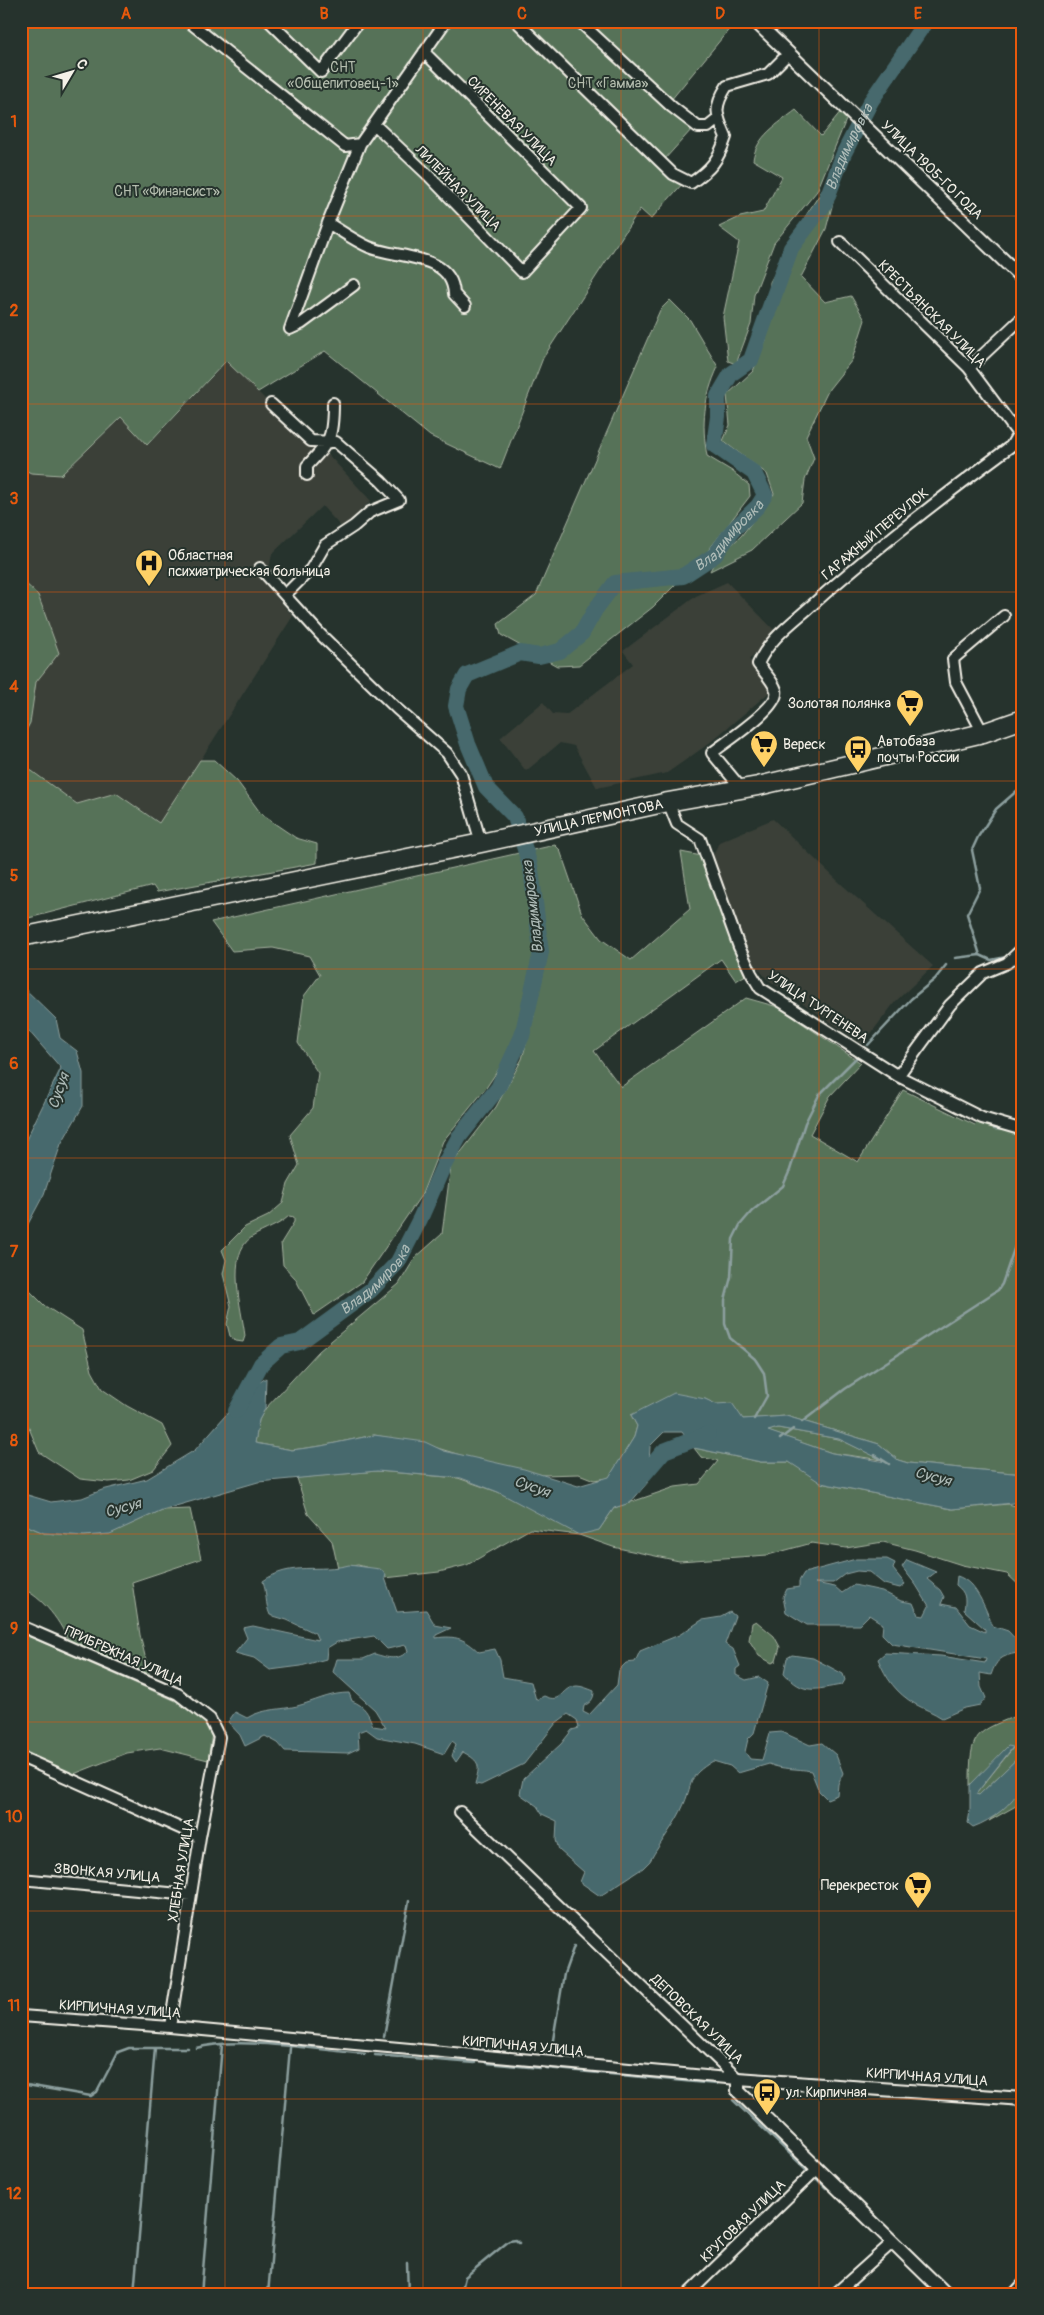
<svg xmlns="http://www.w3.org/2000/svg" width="1044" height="2315" font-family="Pangolin,sans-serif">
<rect width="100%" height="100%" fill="#26332d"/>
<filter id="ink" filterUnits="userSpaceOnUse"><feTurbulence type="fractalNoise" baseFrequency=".02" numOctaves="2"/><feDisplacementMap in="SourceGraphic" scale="10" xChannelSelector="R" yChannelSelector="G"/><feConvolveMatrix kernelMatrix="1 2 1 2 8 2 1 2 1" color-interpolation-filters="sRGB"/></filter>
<g filter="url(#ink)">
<path fill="#3a4038" d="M227 361 320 454 324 450 371 501 342 528 322 506 272 554 269 569 260 578 293 616 160 823 116 793 78 804 25 766 21 750V740L30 723 36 682 59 653 38 595 21 579V468L31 473 61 475 122 417 148 445Z
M727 582 777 633 749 659 771 691 707 745 667 773 597 788 574 746 560 743 526 771 500 738 543 702 553 714 566 715 633 664 623 651 696 596Z
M773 819 838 881 933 966 895 1002 863 1044 767 979 751 960 712 858 719 842Z"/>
<path fill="#577259" stroke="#a6b2a0" d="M21 21H736L666 106 692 129 664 160 684 182 651 219 640 209 543 358 500 469 430 436 325 351 258 392 226 361 147 445 121 417 61 475 31 473 21 468Z
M796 110 821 136 841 111 848 115 817 191 774 243 754 295 751 324 736 364 728 361 723 317 739 242 719 227 740 217 763 212 782 177 753 160C756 136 778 124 796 110Z
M823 189 835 195 826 229 801 277 825 302 851 296 865 320 852 360 829 389 806 436 814 458 805 480 802 503 752 550 710 571 716 559 741 536 774 494 767 474 723 441 730 425 727 395 753 371 766 340 770 282 803 220Z
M670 300 690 320 718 367C704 398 701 422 707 456L732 471 749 485 750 496 704 556 653 607 579 665 557 666 501 635 498 624 536 595 660 310Z
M21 579 38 595 59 653 36 682 30 723 21 740Z
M21 750 25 766 77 804 116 793 159 823 200 760H214L237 781 262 815 296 838 317 844V863L157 892 153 886 21 920Z
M555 845 560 850 582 914 601 939 631 960 690 909 681 852 712 858 751 960 757 968 736 981 721 959 594 1051 621 1087 746 998 778 1007 861 1063 830 1096 810 1134 858 1162 903 1090 975 1125 982 1118 1023 1130V1281L1017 1299 1023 1318V1474L908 1463 898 1460 879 1444 786 1416 743 1419 705 1399 631 1415 637 1426 634 1437 609 1478 594 1480 579 1474 543 1475 470 1458 421 1443 374 1435 321 1446 292 1450 255 1443 259 1420 265 1409 319 1351 399 1284 415 1258 442 1234 451 1165 496 1107 522 1059 534 1016 486 1088 443 1141 422 1194 362 1282 314 1315 295 1278 283 1265 281 1243 294 1222V1217L289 1216C278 1226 265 1229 252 1237 225 1254 242 1310 245 1336L243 1342 236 1341 230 1336 227 1324 231 1306 223 1274 226 1260 222 1250 245 1227 268 1216 283 1203 288 1184 299 1165 290 1135 313 1108 318 1073 298 1043 304 996 320 975 309 956 273 948 232 951 211 922Z
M21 1282 45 1306 82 1330 92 1371 102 1389 127 1406 162 1425 172 1446 153 1470 129 1480 109 1482 80 1479 39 1452 21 1409Z
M778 1428 839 1439 883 1460 832 1453 767 1431Z
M694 1448 760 1462H789L807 1472 821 1483 952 1509 1008 1504 1023 1508V1589L1007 1574 962 1565 915 1550 883 1542 846 1548 812 1543 768 1555 679 1561 613 1547 579 1535 530 1529 467 1565 439 1572 385 1578 369 1568 358 1565 338 1568 332 1541 308 1514 297 1478 377 1471 458 1478 498 1492 537 1511 599 1530 614 1508 675 1487 699 1484 718 1461 701 1457Z
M190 1509 201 1559 132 1582 140 1635 150 1677 70 1645C62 1623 43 1597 21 1588V1523L44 1533 84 1536 109 1534 162 1510Z
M756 1621 774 1636 780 1647 776 1661 772 1663 759 1656 749 1640 752 1623Z
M21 1633 176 1701 206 1722 212 1733 208 1760 160 1748 127 1753 74 1774 21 1751Z
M1023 1713V1753L979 1795 976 1794 1013 1748 970 1785C970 1731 974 1733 1023 1713Z
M1023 1783V1802L989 1821 1007 1805Z"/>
<path fill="#46696d" stroke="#8c9f9e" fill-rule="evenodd" d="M21 985 56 1019 60 1038 77 1051 83 1073V1106L61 1144 44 1194 28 1224 21 1244V1150L61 1068 21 1022Z
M266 1378 265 1409 259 1420 255 1443 292 1450 321 1446 374 1435 425 1442 444 1451 524 1469 578 1486 609 1477 634 1437 637 1426 631 1415 674 1393 705 1399 716 1404 732 1403 743 1419 786 1416 879 1444 898 1460 908 1463 1023 1474V1502L952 1509 821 1483 789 1462H761L694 1448 682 1432H664L650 1446 648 1482 630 1503 614 1508 599 1530 579 1535 498 1492 461 1478 377 1471 258 1482 162 1510 110 1534 84 1536 44 1533 21 1523V1493L51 1502 82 1498 102 1490 147 1479 195 1450 247 1391ZM778 1428 839 1439 886 1462 832 1453 768 1431Z
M856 1559H887L895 1563 893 1569 905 1584 900 1588 884 1584 869 1572 857 1571 845 1574 833 1583H815L835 1587 842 1593 854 1585 882 1591 901 1601 913 1603 918 1615 924 1616 929 1606 916 1585 902 1567 907 1560 936 1572 927 1579 940 1590 944 1597 941 1604 956 1607 970 1625 985 1632V1629L964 1610C966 1598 966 1593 956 1585L957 1576C977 1582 985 1609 993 1626L1008 1631 1021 1645 1017 1653C1001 1656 996 1660 991 1675L980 1673 981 1687 986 1698 980 1705 965 1708 942 1718C933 1712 924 1709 915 1704 896 1693 886 1678 878 1659L885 1653 941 1656 985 1663 986 1659 892 1644 882 1634 883 1624 869 1615 859 1625H807L786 1612 783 1597 787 1589 799 1587V1581L804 1573Z
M349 1565 380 1569 386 1574 385 1578 397 1612 426 1610 435 1625 451 1628 436 1635V1638C456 1635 465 1639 479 1652L495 1649 500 1660 503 1677 531 1682 536 1700 544 1696C563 1705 560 1687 577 1686 582 1686 589 1689 594 1691 594 1699 591 1702 584 1706L583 1712 589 1715 617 1685 619 1670 626 1663 635 1662 640 1651 679 1635 702 1620 721 1617 730 1612 735 1616 725 1644 733 1649 740 1666 736 1669V1675L746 1680 759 1677 768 1683 754 1733 748 1739 745 1752 750 1759 762 1760 770 1733 782 1732 810 1745 822 1743 836 1755 843 1773 838 1784 837 1795 827 1799 819 1791 811 1771C797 1768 782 1770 769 1764L738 1773 730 1766 713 1761C687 1777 694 1780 684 1804 676 1824 660 1842 650 1861L643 1868 600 1896 580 1882 584 1872 559 1850 556 1840 557 1821 542 1814 537 1806 520 1794 523 1779 561 1744 572 1730 579 1728 577 1720 568 1714 556 1723 524 1764 481 1785 475 1784C480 1765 481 1762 463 1752L456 1762 452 1756 456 1744 452 1741 444 1754 415 1744 377 1737 366 1729 358 1732 359 1748 348 1753 285 1751 278 1743 265 1736 245 1746 240 1735 228 1722 235 1712 247 1718C265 1707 284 1711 304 1704 320 1699 332 1693 349 1693L352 1701C365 1706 368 1713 373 1726L386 1728 375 1710 333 1672 337 1659H363L375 1654C388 1658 398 1661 408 1651L406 1645 387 1649 374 1636 337 1642 327 1648 326 1659 301 1666 270 1670 254 1658 235 1653 247 1638 243 1628 253 1626 318 1640 315 1633 287 1620 270 1615C265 1604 267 1593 263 1581 291 1561 319 1573 349 1565Z
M792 1655 813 1658 843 1674 845 1680 842 1685C815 1689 804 1696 784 1673L787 1658Z
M1008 1746 1013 1747 976 1794 979 1795 1023 1753C1023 1762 1025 1776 1022 1784 1013 1805 992 1820 973 1827L968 1823 970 1811V1785Z"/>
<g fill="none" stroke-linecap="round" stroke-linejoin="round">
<path stroke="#8c9f9e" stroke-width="2.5" d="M980 955 967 914 980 888 972 850 978 837 996 809 1019 789
M955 958 980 955 991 960 1006 957
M1017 962 1023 957
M868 1045 911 999 935 979 946 965
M994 1129 1008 1130
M754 1419 767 1396 764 1373 755 1359 730 1338 725 1324V1300L731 1277 733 1239 740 1225 752 1211 783 1186 790 1170 805 1123 819 1095 858 1056
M802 1422 845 1389 998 1290 1002 1284 1023 1223
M780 1439 793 1429
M875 1455 889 1464
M384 2037 409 1901
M196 2048C237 2036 321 2050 365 2054
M551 2052 564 1974 574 1946
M375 2055 475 2063
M486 2063 540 2068
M546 2068 716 2084
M21 2084 91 2096 97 2092 118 2052 129 2048H188
M733 2100 806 2169
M997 2103 1023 2106
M816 2178 826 2188
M407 2263 408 2294
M134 2294 155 2048
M201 2294 222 2045
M268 2294 290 2048
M461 2294 465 2277 509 2241 516 2240 519 2243"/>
<g stroke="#46696d" stroke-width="16">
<path id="s1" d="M236 1411 261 1364 281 1346 300 1342 371 1290 398 1262 420 1219 443 1167 459 1137 498 1088 522 1036 541 952 531 869 515 817 486 787 468 744 456 706 459 689 467 675 520 653 539 656 560 651 582 633 595 610 615 583 683 576 715 555 733 530 758 506 765 495 754 473 714 445 718 417V396L731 374 751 360 791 248 825 203 844 153 871 101 926 21"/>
<path d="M634 1486 664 1451 708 1434"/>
</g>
<g stroke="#f4f1e8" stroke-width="14">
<path id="minor" d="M188 21 345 146 360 144
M269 21 321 72 359 21
M446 21 360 144 328 223C341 231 355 241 369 247 397 259 452 253 454 294L465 306
M516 21 673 174 691 183C711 169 718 161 726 137 716 114 713 108 727 86L768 74 789 53
M579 21 672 107 698 127H708L718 119
M374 124 428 175 522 272 581 208 424 52
M328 223 290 329 301 324 354 285
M969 368 1023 317
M271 404 311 441 336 442 381 481 399 500 370 512 354 526 325 545 311 569 285 595
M307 475V466C330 441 333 439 333 403
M260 568 320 634 397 709 447 753 461 774 481 843
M983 733 956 682 953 659 1004 616
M741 788 712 753C725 742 781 707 776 690 773 681 763 671 758 664 769 639 791 624 811 606 874 549 942 497 1011 446L1018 434 969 368 840 242
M668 802 677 824 700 839 739 947 751 973 760 988 898 1076 982 1118 1023 1130
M898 1076 950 1005 983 973 1007 963 1023 948
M21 1626 178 1694 210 1719 219 1737 200 1837 170 2027
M21 1757 200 1837
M460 1812 738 2079
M21 1879 190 1895
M21 2016 170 2027 738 2079
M688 2294 817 2169
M835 2294 892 2243
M1014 2294 1023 2284"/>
</g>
<g stroke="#f4f1e8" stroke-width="16">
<path id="tertiary" d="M755 21 1023 279
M946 2294 738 2091V2079L1023 2099"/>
</g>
<g stroke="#f4f1e8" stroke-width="21">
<g id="trunk">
<path id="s2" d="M21 937 481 843 668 802 758 786 983 733 1023 719"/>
</g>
</g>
<use href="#minor" stroke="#26332d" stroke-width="10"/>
<use href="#tertiary" stroke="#26332d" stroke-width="12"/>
<use href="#trunk" stroke="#26332d" stroke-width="18"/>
</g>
</g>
<path fill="none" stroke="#e8590c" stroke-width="1" stroke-opacity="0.55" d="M225 21V2294M423 21V2294M621 21V2294M819 21V2294M21 216H1023M21 404H1023M21 592H1023M21 781H1023M21 969H1023M21 1158H1023M21 1346H1023M21 1534H1023M21 1722H1023M21 1911H1023M21 2099H1023"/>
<defs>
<g id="hospital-pin" transform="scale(1.4375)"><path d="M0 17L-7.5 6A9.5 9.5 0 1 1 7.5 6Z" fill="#ffd166" stroke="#26332d"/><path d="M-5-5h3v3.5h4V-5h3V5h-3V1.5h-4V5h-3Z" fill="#111"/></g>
<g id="supermarket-pin" transform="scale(1.4375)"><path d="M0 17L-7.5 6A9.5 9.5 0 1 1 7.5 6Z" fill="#ffd166" stroke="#26332d"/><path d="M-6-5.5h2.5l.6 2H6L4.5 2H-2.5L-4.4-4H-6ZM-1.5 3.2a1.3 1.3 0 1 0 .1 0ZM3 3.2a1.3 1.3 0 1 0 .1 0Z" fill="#111"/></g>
<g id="bus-pin" transform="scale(1.4375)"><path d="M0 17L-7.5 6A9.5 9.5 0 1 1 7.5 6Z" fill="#ffd166" stroke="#26332d"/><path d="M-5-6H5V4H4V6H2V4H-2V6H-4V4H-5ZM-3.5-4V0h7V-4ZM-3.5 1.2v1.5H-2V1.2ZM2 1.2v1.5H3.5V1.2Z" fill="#111"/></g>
</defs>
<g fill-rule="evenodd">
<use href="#hospital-pin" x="149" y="563"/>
<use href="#supermarket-pin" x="910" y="703"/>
<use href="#supermarket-pin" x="764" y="744"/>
<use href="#bus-pin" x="858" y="749"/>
<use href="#supermarket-pin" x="918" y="1885"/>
<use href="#bus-pin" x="767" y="2092"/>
</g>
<g text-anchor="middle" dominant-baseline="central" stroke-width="4" stroke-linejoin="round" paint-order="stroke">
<g font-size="14" fill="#b5beaf" stroke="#26332d">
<text x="343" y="67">СНТ<tspan x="343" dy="16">«Общепитовец-1»</tspan></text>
<text x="608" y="83">СНТ «Гамма»</text>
<text x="167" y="191">СНТ «Финансист»</text>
</g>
<g font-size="14" fill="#f4f1e8" stroke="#26332d">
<text transform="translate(512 121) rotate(45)">СИРЕНЕВАЯ УЛИЦА</text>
<text transform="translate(932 170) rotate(44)">УЛИЦА 1905-ГО ГОДА</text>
<text transform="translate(458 188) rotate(45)">ЛИЛЕЙНАЯ УЛИЦА</text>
<text transform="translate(932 314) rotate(45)">КРЕСТЬЯНСКАЯ УЛИЦА</text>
<text transform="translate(875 534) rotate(-40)">ГАРАЖНЫЙ ПЕРЕУЛОК</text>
<text stroke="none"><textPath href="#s2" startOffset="590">УЛИЦА ЛЕРМОНТОВА</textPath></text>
<text transform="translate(818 1007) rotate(34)">УЛИЦА ТУРГЕНЕВА</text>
<text transform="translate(124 1656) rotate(24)">ПРИБРЕЖНАЯ УЛИЦА</text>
<text transform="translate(181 1870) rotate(-81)">ХЛЕБНАЯ УЛИЦА</text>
<text transform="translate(107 1873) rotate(5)">ЗВОНКАЯ УЛИЦА</text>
<text transform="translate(120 2009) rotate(4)">КИРПИЧНАЯ УЛИЦА</text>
<text transform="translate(697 2019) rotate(44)">ДЕПОВСКАЯ УЛИЦА</text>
<text transform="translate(523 2046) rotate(5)">КИРПИЧНАЯ УЛИЦА</text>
<text transform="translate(927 2077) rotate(4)">КИРПИЧНАЯ УЛИЦА</text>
<text transform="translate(743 2221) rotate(-44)">КРУГОВАЯ УЛИЦА</text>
</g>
<g font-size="14" fill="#f4f1e8" stroke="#26332d" text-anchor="start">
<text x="168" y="555">Областная<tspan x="168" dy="16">психиатрическая больница</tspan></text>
<text x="891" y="703" text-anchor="end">Золотая полянка</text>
<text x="877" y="741">Автобаза<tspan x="877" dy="16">почты России</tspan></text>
<text x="783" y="744">Вереск</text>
<text x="899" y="1885" text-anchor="end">Перекресток</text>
<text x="786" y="2092">ул. Кирпичная</text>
</g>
<g font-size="15" font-style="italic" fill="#aebbb7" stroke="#26332d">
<text stroke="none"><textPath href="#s1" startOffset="1652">Владимировка</textPath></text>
<text stroke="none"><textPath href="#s1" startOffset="1188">Владимировка</textPath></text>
<text transform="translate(533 907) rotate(-97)">Владимировка</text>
<text transform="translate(59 1091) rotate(-71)">Сусуя</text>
<text stroke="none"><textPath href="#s1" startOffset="198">Владимировка</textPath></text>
<text transform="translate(933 1477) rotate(15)">Сусуя</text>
<text transform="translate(532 1487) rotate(20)">Сусуя</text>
<text transform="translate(123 1508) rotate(-15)">Сусуя</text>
</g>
</g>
<rect width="1044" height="2315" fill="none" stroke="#26332d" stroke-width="55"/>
<g transform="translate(72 72) rotate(52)" stroke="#26332d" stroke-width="4" paint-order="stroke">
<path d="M0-4L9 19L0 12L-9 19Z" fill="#f4f1e8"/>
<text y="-8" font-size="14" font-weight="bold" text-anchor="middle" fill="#f4f1e8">С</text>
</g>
<rect x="28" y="28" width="988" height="2260" fill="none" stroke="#e8590c" stroke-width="2"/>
<g font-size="16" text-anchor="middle" font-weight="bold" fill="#e8590c">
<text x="126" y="19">A</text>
<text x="324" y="19">B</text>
<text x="522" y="19">C</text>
<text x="720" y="19">D</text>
<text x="918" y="19">E</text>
<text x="14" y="127">1</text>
<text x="14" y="316">2</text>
<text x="14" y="504">3</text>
<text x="14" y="692">4</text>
<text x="14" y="881">5</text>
<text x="14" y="1069">6</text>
<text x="14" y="1257">7</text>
<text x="14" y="1446">8</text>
<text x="14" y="1634">9</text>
<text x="14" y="1822">10</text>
<text x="14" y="2011">11</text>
<text x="14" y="2199">12</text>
</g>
</svg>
